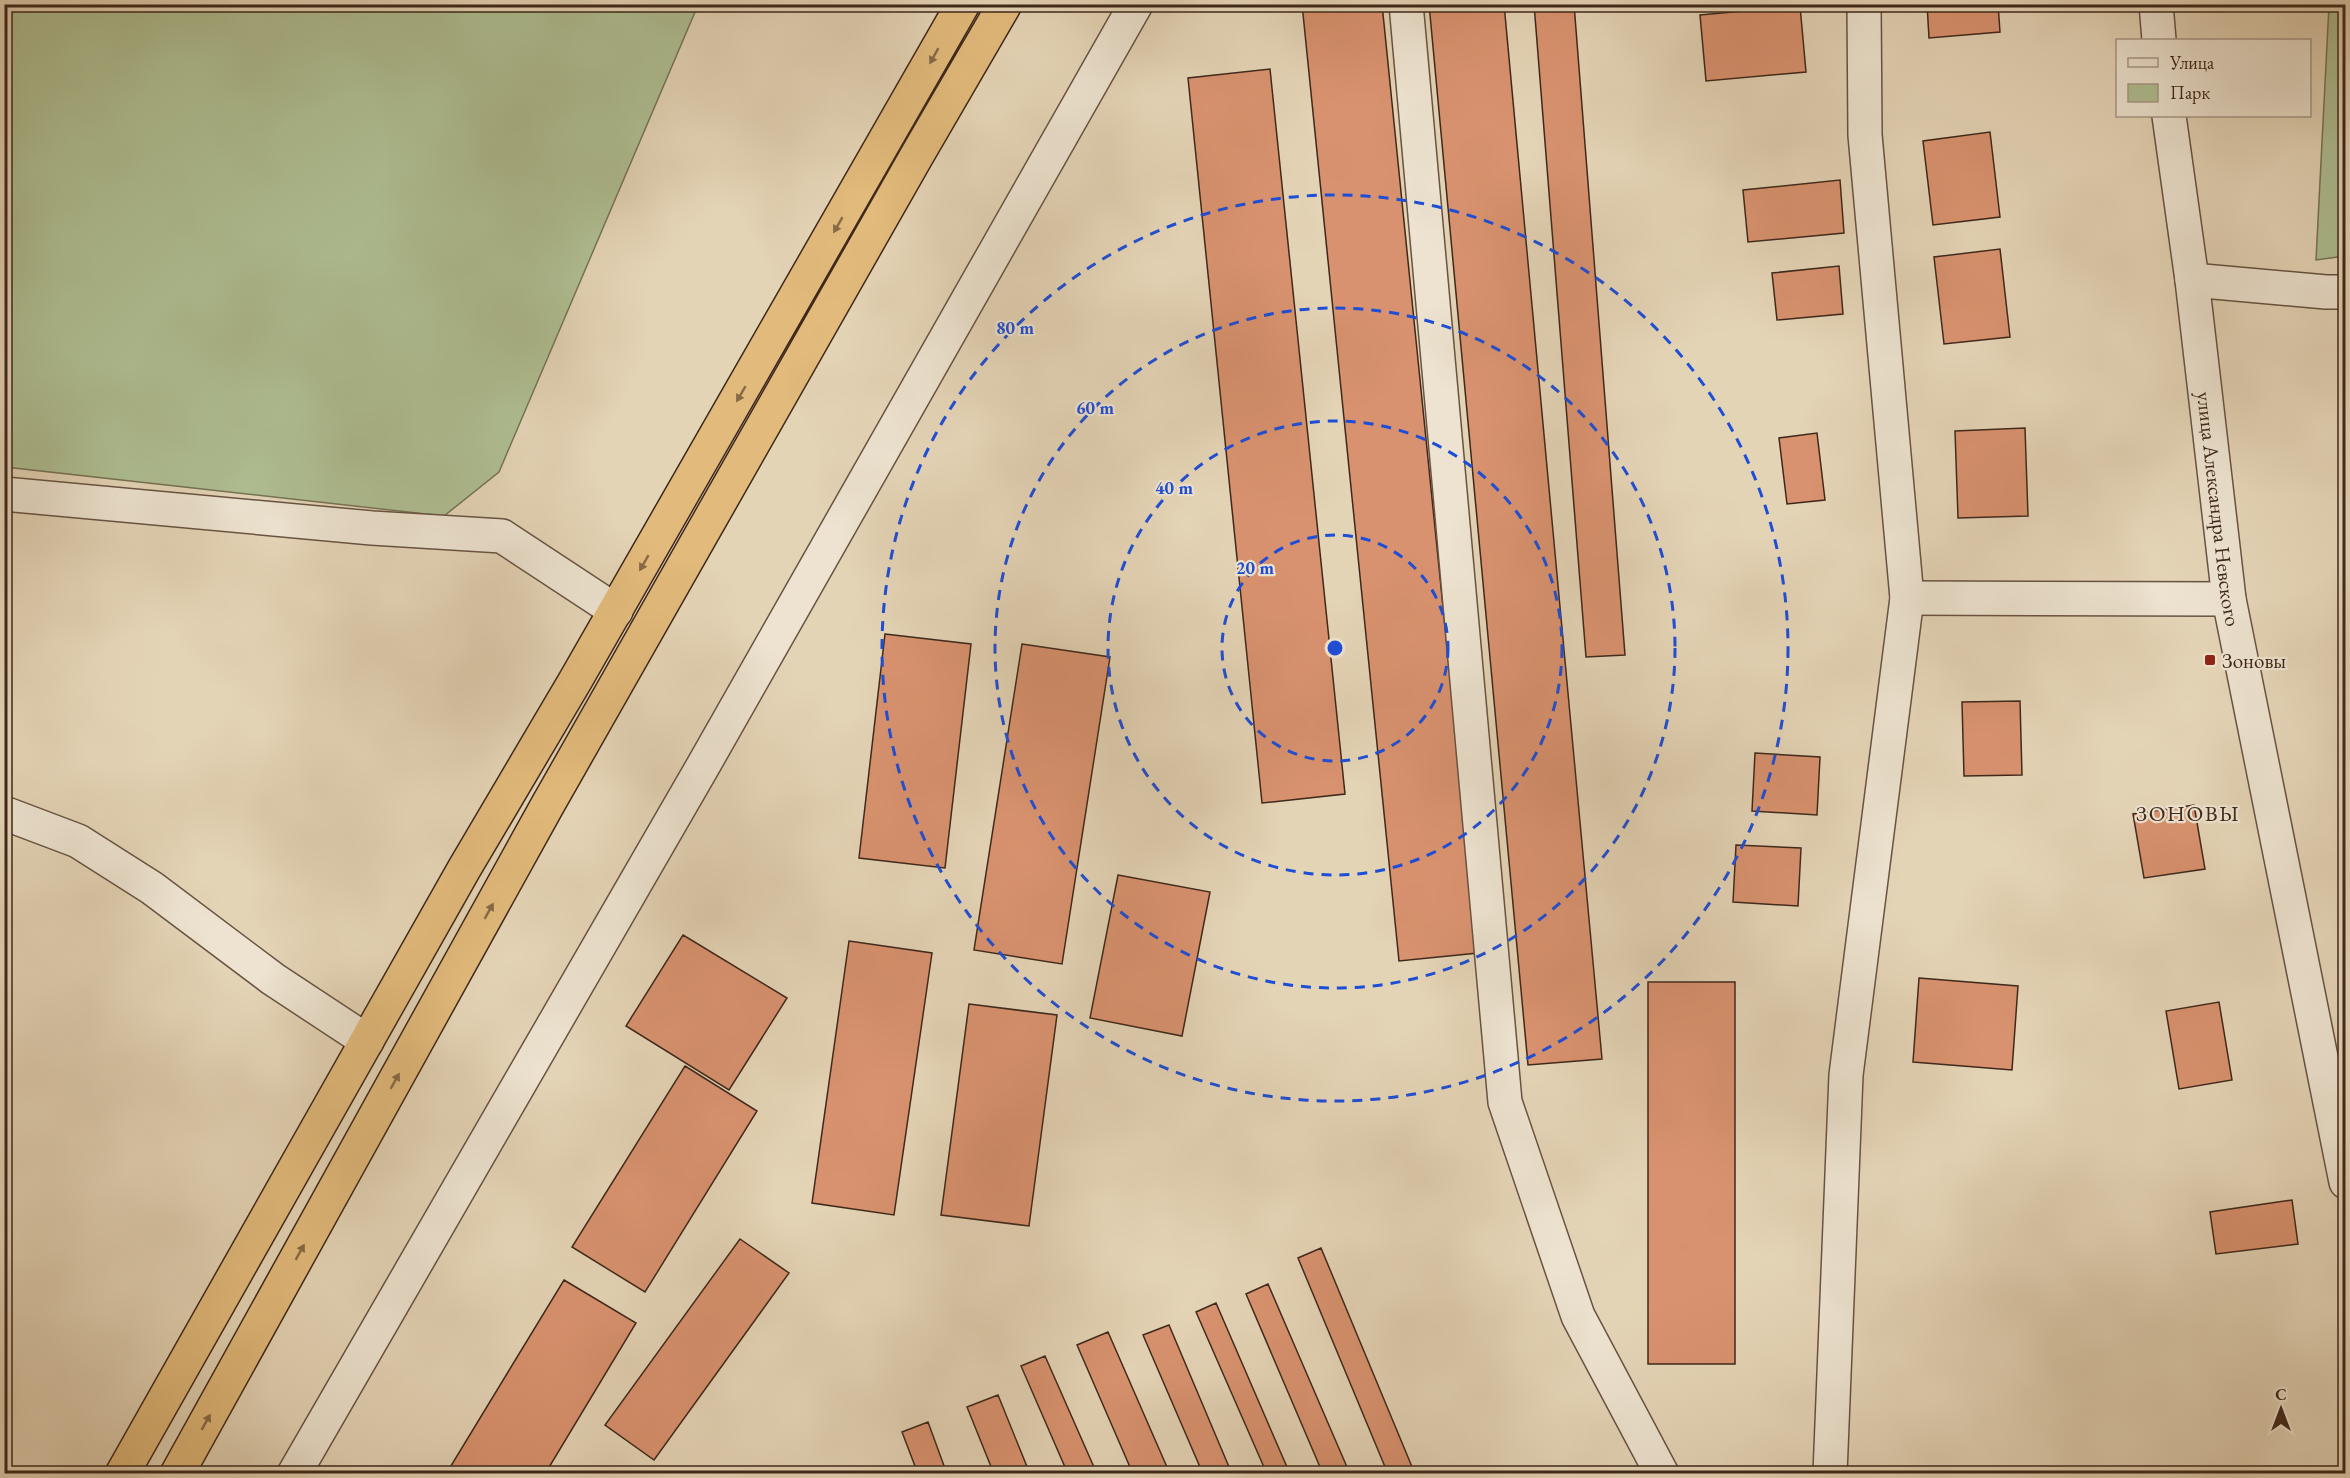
<svg xmlns="http://www.w3.org/2000/svg" width="2350" height="1478" font-family="'EB Garamond',serif">
<rect width="100%" height="100%" fill="#e4d4b6"/>
<filter id="stains"><feTurbulence type="fractalNoise" baseFrequency=".00333" numOctaves="4"/><feColorMatrix values="0 0 0 0 .2 0 0 0 0 .09 0 0 0 0 .02 0 0 0 .5 -.17"/></filter>
<radialGradient id="worn" r=".72"><stop offset=".6" stop-color="#630" stop-opacity="0"/><stop offset="1" stop-color="#630" stop-opacity=".3"/></radialGradient>
<path fill="#aebe92" stroke="#767356" stroke-width="1.5" d="M5 5H698L499 472 444 516 5 467Z
M2329 5H2345V256L2316 260Z"/>
<path fill="#d9926f" stroke="#3e281b" stroke-width="1.5" d="M1302 4H1382L1478 953 1399 961Z
M1429 4H1504L1602 1059 1528 1065Z
M1534 4H1574L1625 655 1586 657Z
M1927 4H1998L2000 32 1929 38Z
M1800 6 1806 72 1706 81 1700 15Z
M1270 69 1345 794 1262 803 1188 78Z
M1990 132 2000 217 1933 225 1923 141Z
M1840 180 1844 233 1748 242 1743 190Z
M2000 249 2010 337 1944 344 1934 257Z
M1839 266 1843 314 1777 320 1772 273Z
M2025 428 2028 516 1958 518 1955 431Z
M1817 433 1825 500 1787 504 1779 438Z
M885 634 971 644 945 868 859 858Z
M1022 644 1110 657 1062 964 974 950Z
M2020 701 2022 775 1964 776 1962 702Z
M1755 753 1820 757 1817 815 1752 811Z
M2194 805 2205 869 2144 878 2133 814Z
M1736 845 1801 848 1798 906 1733 902Z
M1118 875 1210 892 1182 1036 1090 1018Z
M683 935 787 998 729 1090 626 1026Z
M849 941 932 953 894 1215 812 1203Z
M1919 978 2018 986 2012 1070 1913 1062Z
M1648 982H1735V1364H1648Z
M2219 1002 2232 1080 2179 1089 2166 1011Z
M969 1004 1057 1015 1029 1226 941 1215Z
M685 1066 757 1111 645 1292 572 1247Z
M2292 1200 2298 1244 2216 1254 2210 1212Z
M740 1239 789 1273 654 1460 605 1425Z
M1321 1248 1415 1474H1388L1298 1258Z
M564 1280 636 1323 545 1474H446Z
M1268 1284 1350 1474H1323L1246 1294Z
M1216 1303 1290 1474H1267L1196 1312Z
M1169 1325 1232 1474H1203L1143 1335Z
M1108 1332 1170 1474H1133L1077 1345Z
M1045 1356 1097 1474H1068L1021 1366Z
M998 1395 1030 1474H994L967 1407Z
M928 1422 947 1474H918L902 1432Z"/>
<g fill="none" stroke-linecap="round" stroke-linejoin="round">
<g stroke="#685342" stroke-width="36">
<g id="minor">
<path d="M1406 4 1505 1102 1578 1316 1662 1474"/>
<path d="M2156 4 2159 40"/>
<path id="s1" d="M2169 116 2192 280 2229 599 2346 1182"/>
<path d="M2192 280 2326 292H2346"/>
<path d="M4 494 372 528 502 536 616 611"/>
<path d="M1907 598 2229 599"/>
<path d="M4 813 78 841 152 888 273 979 367 1041"/>
<path d="M294 1474 703 766 1136 4"/>
<path d="M1830 1474 1846 1075 1907 598 1865 135 1864 4"/>
</g>
</g>
<g stroke="#3e281b" stroke-width="36">
<path id="highway" d="M122 1474 464 869 575 681 963 4
M177 1474 547 806 916 157 1005 4"/>
</g>
<use href="#minor" stroke="#ede3d0" stroke-width="33"/>
<use href="#highway" stroke="#e2ba7b" stroke-width="33"/>
</g>
<defs><path id="oneway-solid" d="M-6-.8H1V-3.2L6.5 0L1 3.2V.8H-6Z" transform="scale(1.5)"/></defs>
<g fill="#886a46">
<use href="#oneway-solid" transform="translate(934 56) rotate(119)"/>
<use href="#oneway-solid" transform="translate(838 225) rotate(120)"/>
<use href="#oneway-solid" transform="translate(741 394) rotate(120)"/>
<use href="#oneway-solid" transform="translate(644 563) rotate(120)"/>
<use href="#oneway-solid" transform="translate(489 911) rotate(-61)"/>
<use href="#oneway-solid" transform="translate(395 1081) rotate(-61)"/>
<use href="#oneway-solid" transform="translate(300 1252) rotate(-61)"/>
<use href="#oneway-solid" transform="translate(206 1422) rotate(-61)"/>
</g>
<g fill="none" stroke="#1d4ed8" stroke-width="3" stroke-dasharray="10 8">
<circle cx="1335" cy="648" r="113"/>
<circle cx="1335" cy="648" r="227"/>
<circle cx="1335" cy="648" r="340"/>
<circle cx="1335" cy="648" r="453"/>
</g>
<rect fill="#8f2418" stroke="#ede3d0" stroke-width="2" x="2204" y="654" width="12" height="12" rx="3"/>
<g text-anchor="middle" dominant-baseline="central" stroke-width="4.5" stroke-linejoin="round" paint-order="stroke">
<g font-size="21" fill="#3e281b" stroke="#ede3d0">
<text stroke="none"><textPath href="#s1" startOffset="396">улица Александра Невского</textPath></text>
</g>
<g font-size="21" fill="#3e281b" stroke="#ede3d0" text-anchor="start">
<text x="2222" y="660">Зоновы</text>
</g>
<g font-size="22" letter-spacing="1.5" fill="#3e281b" stroke="#ede3d0">
<text x="2188" y="813">ЗОНОВЫ</text>
</g>
</g>
<circle cx="1335" cy="648" r="9" fill="#1d4ed8" stroke="#ede3d0" stroke-width="3"/>
<g font-size="18" text-anchor="middle" font-weight="bold" fill="#1d4ed8" stroke="#ede3d0" stroke-width="4.5" stroke-linejoin="round" paint-order="stroke">
<text x="1015" y="334">80 m</text>
<text x="1095" y="414">60 m</text>
<text x="1174" y="494">40 m</text>
<text x="1255" y="574">20 m</text>
</g>
<rect width="2350" height="1478" fill="none" stroke="#e4d4b6" stroke-width="24"/>
<rect x="6" y="6" width="2338" height="1466" fill="none" stroke="#3e281b" stroke-width="3"/>
<rect x="12" y="12" width="2326" height="1454" fill="none" stroke="#3e281b" stroke-width="1.5"/>
<rect x="2116" y="39" width="195" height="78" fill="#ede3d0" stroke="#a79888" stroke-width="1.5"/>
<rect x="2128" y="58" width="30" height="9" fill="#ede3d0" stroke="#a79888" stroke-width="1.5"/>
<text x="2170" y="69" font-size="18" fill="#3e281b">Улица</text>
<rect x="2128" y="84" width="30" height="18" fill="#aebe92" stroke="#a79888" stroke-width="1.5"/>
<text x="2170" y="99" font-size="18" fill="#3e281b">Парк</text>
<g transform="translate(2281 1409)" stroke="#ede3d0" stroke-width="4.5" paint-order="stroke">
<path d="M0-4.5L10 22L0 15L-10 22Z" fill="#3e281b"/>
<text y="-9" font-size="16" font-weight="bold" text-anchor="middle" fill="#3e281b">С</text>
</g>
<rect width="100%" height="100%" filter="url(#stains)"/>
<rect width="100%" height="100%" fill="url(#worn)"/>
</svg>
